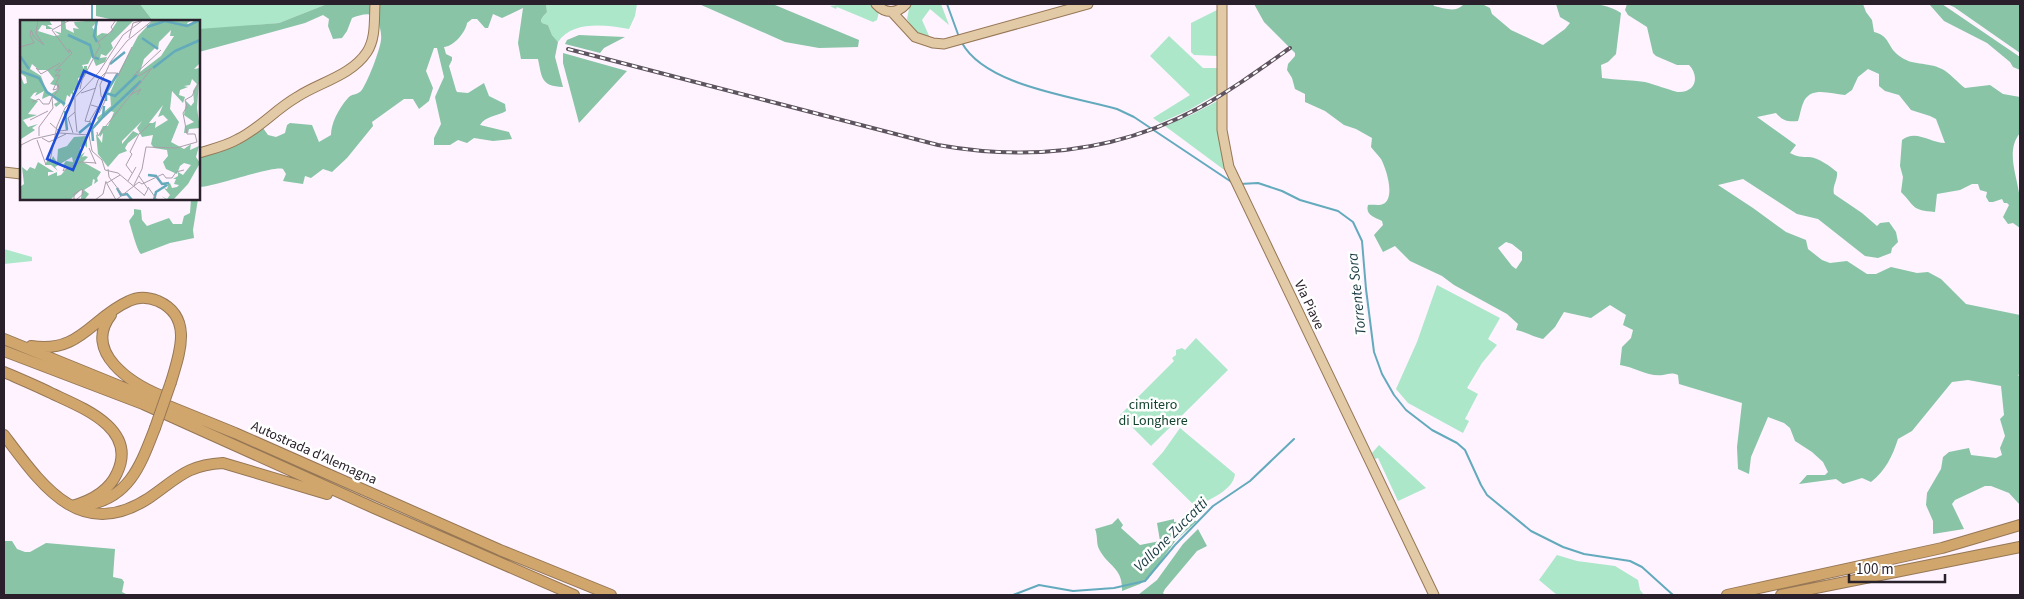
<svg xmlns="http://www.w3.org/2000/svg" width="2024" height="599" font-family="'Source Sans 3',sans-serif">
<rect width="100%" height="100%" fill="#fef3ff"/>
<path fill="#abe7c8" d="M140 4H327L279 23 205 30 199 29V21H153Z
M546 4H637L635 16 629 29C606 25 573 20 558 42L552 35 548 25 542 23V18L547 12Z
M846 4H871L879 12 877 20 873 22 837 7 836 9 830 6Z
M910 4H941L949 25 930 9 922 20 930 38 914 31 907 19Z
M1217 10 1218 56 1194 55 1191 52V23Z
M1169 36 1203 68H1218L1220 92 1189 110 1160 123 1153 118 1190 95 1150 56Z
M1221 99 1227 172 1165 126 1193 114Z
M4 249 32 257V261L4 264Z
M1437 285 1500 318 1488 339 1497 345 1482 363 1467 388 1478 394 1465 419 1469 421 1463 433 1408 403 1396 389 1417 342Z
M1196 338 1228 370 1151 446 1120 415 1174 361 1172 358 1176 355V350L1182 348 1185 350Z
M1180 428 1235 474C1233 491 1209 499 1196 507L1152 464 1163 452Z
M1379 445 1426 488 1398 501 1378 458 1375 459 1372 453Z
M1557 555 1577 561 1615 566 1638 580 1640 590 1644 595H1557L1539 580Z"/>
<path fill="#88c4a5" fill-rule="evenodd" d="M96 4H140L153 21H119L96 16Z
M327 4H546L547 12C544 16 540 18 542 23L548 25 552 35 558 42 555 57 563 87C541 86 542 78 538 59H521L518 43 523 8 502 18 493 14 488 28H485L477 19H472L467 23C466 32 453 47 444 47L446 54 452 57V60L449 66 456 90 457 92 468 93 484 83 489 96 505 104 506 111C498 116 485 116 480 125L509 132 512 139 493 141 474 138 467 143 458 140 450 145H434V138L441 124 435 97 444 77 437 48H434L426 71 433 88 429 101 419 109 413 99H404L372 122 373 126 347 158 332 172 323 169 311 178 305 176 303 184 283 181 286 174 283 169C274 165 217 186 200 187L199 194V158L243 142 263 128 268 135 276 137 285 133 287 125 290 123 312 125 319 142 331 135C331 124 338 109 348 98 351 94 357 95 361 91 367 84 380 50 381 40 382 33 379 24 377 17 369 12 360 15 352 18L347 31 342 38 333 39 328 26 329 19 323 15 305 23 199 52V29L279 23Z
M699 4 775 5 859 40 858 47 819 48 785 42Z
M1254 4H1433L1434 6C1444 8 1455 13 1463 5L1482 4 1490 8 1492 14 1511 30 1543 45 1565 29 1570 23 1560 17 1556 4C1578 4 1602 0 1621 13L1616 54 1608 62 1601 65 1602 78C1616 80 1631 80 1645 82 1654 84 1674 92 1679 92 1697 92 1699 75 1689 65H1677L1656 56 1653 53 1647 27 1628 15 1625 10 1627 4H1863L1866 12 1872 20 1874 32C1890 36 1887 46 1898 55 1913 67 1926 61 1942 69 1950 73 1958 83 1965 88L1990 85 2003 94 2020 97V133C2006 150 2016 173 2019 193H2020V228L2013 223 2008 224 2003 217 2009 205 2007 203H2004L2002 199 1993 202H1989L1986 197 1987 192 1980 190 1978 184H1972L1960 190 1937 194 1935 212C1911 210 1916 207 1901 192L1903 177 1900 166 1902 140C1916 129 1930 143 1945 143L1936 119 1930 116 1911 110 1899 95 1885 91 1879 86V74L1868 69 1858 77 1852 90 1845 95C1831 94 1812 86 1804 101 1801 107 1800 115 1798 121 1788 122 1783 121 1776 113L1757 117 1796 145 1790 153C1797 157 1802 157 1809 157 1818 157 1831 167 1837 172 1838 180 1832 186 1834 194L1862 213 1877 226 1880 223 1889 222 1896 232 1898 242 1892 248 1891 253 1878 258 1865 256 1818 219 1797 214 1743 179 1718 185 1753 208 1786 232 1806 240 1808 249 1822 260 1830 263 1847 261 1867 274H1876L1891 267 1917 273 1928 272 1941 279 1966 304 2020 315V374L2018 375 2020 377V505L2009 493 1991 486H1985L1955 500 1952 504 1964 529 1933 534V521L1926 505 1927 493 1941 469 1943 457 1949 452 1969 448 1971 455 1996 458 2002 455 2000 448 2005 436 2000 419 2004 415 2001 386 1968 380 1952 382 1912 431 1898 439C1892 457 1886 470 1871 482L1862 478 1843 484 1836 479 1799 484 1807 475H1825L1828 472 1823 462 1812 452 1795 441 1790 428 1784 423 1768 417 1751 457 1749 474 1738 469 1737 447 1742 403 1679 384 1678 375C1671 372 1669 374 1663 375 1648 377 1634 367 1620 365L1622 347 1631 338 1633 330 1623 325 1626 315 1610 305 1591 318 1564 312 1555 327 1543 339C1533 337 1526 332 1516 330L1518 324 1507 314 1454 285 1442 276 1410 261 1395 246 1383 252 1374 235 1383 225 1382 221C1375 217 1365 215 1368 205 1373 204 1379 206 1383 204 1396 198 1386 168 1381 159 1378 155 1374 151 1371 147L1372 138 1356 129 1344 125 1325 111 1305 102V94L1295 89 1292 78 1287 70 1288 64 1295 56V53L1264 22ZM1506 242 1512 244 1522 252V260L1516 269 1512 266 1498 248Z
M1929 4H1942L2020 57V70L2013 67 2010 62 1987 43 1944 21Z
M1947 4H2020V53L1954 7Z
M579 35 625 37 604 48 600 53 565 44 567 40Z
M563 53 627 71 579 123 563 63Z
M191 199H198L193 230 194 238 170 243 141 254C137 251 131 227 129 221L134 214V209L141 210 142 220 147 226 169 218 173 224H182L184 216 190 213Z
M1118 518 1123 525 1121 528 1140 545 1160 541 1157 523 1174 519V522C1182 522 1188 520 1197 521L1176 540 1148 579 1140 584 1122 591C1123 567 1108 567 1099 549 1096 543 1098 536 1095 529L1112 524Z
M1198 529 1207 546 1197 551 1165 589 1163 593 1165 595H1138L1157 580 1183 544Z
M4 541H12L17 549 25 552H30L46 543 115 549 113 577 122 579 124 582 122 592 128 595H4Z"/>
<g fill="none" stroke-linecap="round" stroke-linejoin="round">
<path stroke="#63aabd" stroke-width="2" d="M92 4V21
M947 4 959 37
M962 43C986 86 1072 96 1117 109L1134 117 1233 183
M1240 184 1258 183 1282 191 1300 200 1338 211 1353 222 1362 241 1366 289 1374 352 1382 374 1394 395 1406 410 1432 430 1457 443 1465 450 1481 485 1487 495 1531 531 1563 547 1584 554 1630 561 1642 567 1673 595
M1013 595 1039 585 1073 591 1114 588 1145 581 1175 545 1213 506 1250 481 1294 439"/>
<g stroke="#967755" stroke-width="11">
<path id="major" d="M876 4C885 14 897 14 906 4
M1222 4V130L1229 167 1434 595
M892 12 915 37 933 43 944 44 1088 4
M199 153C212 149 226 146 238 139 260 128 276 109 297 97 320 82 351 76 367 52 376 38 374 20 375 4
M4 172 21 174"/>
</g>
<g stroke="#967755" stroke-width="12">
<path id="highway" d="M111 315C82 352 132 384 162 396
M4 339 235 433 500 550 611 595
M31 346C80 354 92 317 129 301 139 296 148 297 158 301 194 317 179 355 171 382
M4 351 143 404 374 508 574 595
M4 372C20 379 37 386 53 394 83 408 138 429 117 473 109 491 90 501 72 506
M4 435C41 484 80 543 149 498 177 479 186 465 223 463L327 494
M88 505C130 497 141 464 155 428
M1727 595 1942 548 2020 525
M1781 595 2020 547"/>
</g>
<use href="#major" stroke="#e3caa7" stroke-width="9"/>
<use href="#highway" stroke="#d0a66c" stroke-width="10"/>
<g stroke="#5e545f" stroke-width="4">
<path id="rail" d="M568 49 938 145C1027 161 1116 152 1197 109 1230 91 1259 70 1290 48"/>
</g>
<use href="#rail" stroke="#fff" stroke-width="2" stroke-dasharray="5.5" stroke-linecap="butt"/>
<g stroke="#967755" stroke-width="12" stroke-linecap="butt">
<path id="highway-bridge" d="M155 428 171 382"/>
</g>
<use href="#highway-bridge" stroke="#d0a66c" stroke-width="10"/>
</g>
<g text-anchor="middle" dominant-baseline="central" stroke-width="5" stroke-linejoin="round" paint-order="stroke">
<g font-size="14" fill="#2a202b" stroke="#fff">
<text transform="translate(1309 305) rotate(65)">Via Piave</text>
<text transform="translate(314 453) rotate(24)">Autostrada d'Alemagna</text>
</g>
<g font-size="14" fill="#13442f" stroke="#fff">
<text x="1153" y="405">cimitero<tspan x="1153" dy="16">di Longhere</tspan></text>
</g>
<g font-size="15" font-style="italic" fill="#183a43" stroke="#fff">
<text transform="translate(1357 294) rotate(-96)">Torrente Sora</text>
<text transform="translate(1171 535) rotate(-45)">Vallone Zuccatti</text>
</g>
</g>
<g transform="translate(20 20)">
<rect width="180" height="180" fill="#fef3ff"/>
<path d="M0 0H29L32 5H27L33 9H26V6L22 5 18 11 34 16 40 15 34 11 41 13V0H45L46 9 54 13 53 8 59 9 55 5 54 2 79 0 72 7 75 11 77 5V16L82 13 89 14 98 0 113 1 91 23 93 28 86 36 81 34 80 38 87 37 85 42 76 46 72 36 68 44 62 45 64 49V46H67V51L64 57 58 58 59 66 53 71V75L51 73 50 77 47 75 44 87 41 83 36 87 34 84 38 82 31 75 22 79 24 71 15 76 17 72 14 73 10 78 18 81 8 94 17 95 3 100 8 107 18 104 12 108 15 110 1 119 0 54 4 64 7 63 6 57 0 53ZM12 44 19 50H27L34 59 30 64 38 66 37 70 31 74 27 72 21 56 10 49ZM133 0H173L167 3 169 6 174 0H180V43L174 49 180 48 177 88 180 108 169 109 168 113H164L165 106 174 102 164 95 166 81 171 86 174 82 173 71 177 64 172 59 170 65 164 66 168 67 160 70 159 75 165 77 163 83 152 71 150 89 159 102 151 122 164 129 171 124 170 130 179 126 176 137 180 143 168 164 153 180H147L141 176 147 179 150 175 144 168 147 169 148 166H145L150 163 152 168 157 167 159 165 154 164 156 159H153L158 156V152L163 155 171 145 164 143 160 146 157 154 146 149 143 142 148 136 147 130 134 128 131 124 133 115 122 117 117 108 122 101 102 121V124L113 111 119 114 108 123 105 128 107 131 99 134 88 147 78 134 76 114 82 123 83 113 80 117 79 114 83 106H88L94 92 90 91 72 109 78 100 77 98 91 86 90 73 100 50 118 16ZM151 10 150 16H154L141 36 120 52 124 39 136 27 138 29 139 22ZM143 85 138 97 143 95 148 100 135 108 136 101 133 103H129ZM67 116V128L64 124 60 128 61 135 65 132 62 137 65 136 68 137 63 142 81 152 77 158 78 161 74 164 75 160 73 159 72 165 64 170 69 174 65 179H69H61L62 169 50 180H0V167L4 164 2 147 7 151 10 147 15 149 18 142 34 152H28V156L37 152V156L41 155 47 148 43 145 46 141 53 142 52 137 35 147 38 151 31 145H25L28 139 31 141 33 136 37 142 38 129 47 126 54 117Z" fill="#88c4a5" fill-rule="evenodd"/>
<path fill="none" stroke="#63aabd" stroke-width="2.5" d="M127 7 145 1 167 6 180 0M48 15 70 25 73 37 79 39M122 18 138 29M77 22 74 16 77 0M0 36 9 49M90 44 105 32M133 48 155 31 180 20M0 51 19 58 27 72 45 84M86 73 95 76 117 55M86 81V73L98 53M45 91 47 110M83 97 121 61M59 113 71 103M73 121 72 109 83 97 84 86M128 155 136 156 142 164 149 163M97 168 101 175 107 174 112 180M134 180 136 172 147 165"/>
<path fill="none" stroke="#a99faa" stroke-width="1" d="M109 18 113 3 121 1M0 27 14 23 10 15 11 10 14 17 24 25 16 14 18 0M19 50 16 48 21 54 40 43M98 56 112 27M113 56 141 30M60 69 62 60 80 26 78 22 93 10 91 7 96 0M61 73 76 68M110 75 121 69 117 75M12 82 19 79 23 84H29L32 77M55 93V78M55 93 57 112M79 93 85 81 81 76 80 65 91 41 107 21 133 0M10 100 28 91M69 102 78 87 71 85M71 102 65 101 78 60 85 53H96L98 56M30 103 39 111 48 110M77 112 78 116 132 48 119 56 117 51M53 113 48 98 55 92M69 115 72 131 82 140 85 150 98 153 124 175M19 116V107L33 88 32 78 39 69 38 64 37 69 33 70 40 55 35 56 41 49 35 51 52 33 49 29V33L32 10 50 0M22 118 29 122 46 114M17 120 26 145M69 128 76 144M0 133 1 125 13 119 40 113 69 115 73 101M30 141 37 106 45 88 79 52 103 15 123 0M46 144 43 151 61 142 76 143M88 149 89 157 102 174M112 153 106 145 112 134 110 132 119 114 130 104M119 156 128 169 124 176M146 158H152L156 152 164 150M108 161 116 147M86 162 96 180M119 162 122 164 143 154 146 158M87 163 100 155M114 165 122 149 126 127 156 128 177 122 175 114H167L163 93 167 87 165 80 172 76 180 60M128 167 137 180M54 180V174L62 169 63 174 56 180M75 180 83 174 86 161M96 180 119 162"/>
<path fill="#1d4ed8" fill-opacity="0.15" stroke="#1d4ed8" stroke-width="2.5" d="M64 51 90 62 53 150 27 139Z"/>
<rect width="180" height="180" fill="none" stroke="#2a202b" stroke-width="2.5"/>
</g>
<rect width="2024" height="599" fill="none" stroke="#2a202b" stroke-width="10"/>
<path d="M1849 574v8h96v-8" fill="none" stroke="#2a202b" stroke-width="2.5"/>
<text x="1856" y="574" font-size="15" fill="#2a202b" stroke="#ffffff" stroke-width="4" paint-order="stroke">100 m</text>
</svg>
